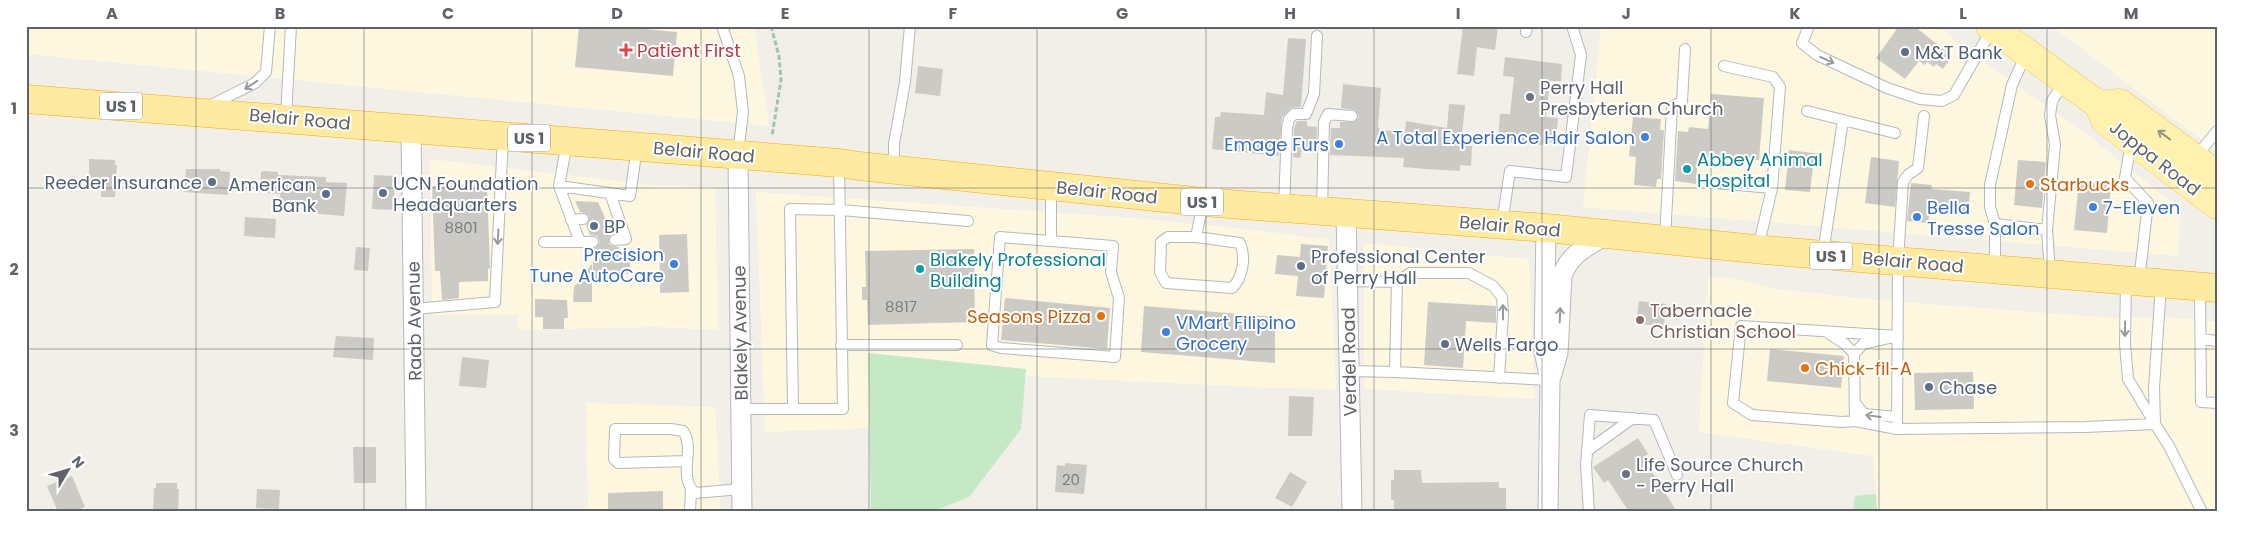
<svg xmlns="http://www.w3.org/2000/svg" width="2243" height="538" font-family="Poppins,sans-serif">
<rect width="100%" height="100%" fill="#f1efe8"/>
<path fill="#fef7e0" d="M26 26H754L769 126 26 54Z
M1601 26H1937L1987 65 2077 127 2180 208 2178 256 1583 207Z
M2052 26H2217V152L2178 122Z
M430 159 651 185 715 187 718 330 654 327 518 330V315H432Z
M756 192 1136 218 1271 232 1329 240 1336 389 1273 388 1025 376V369L869 353 870 428 765 432Z
M1364 243 1529 259 1535 399 1364 389Z
M1708 277 1733 278 1776 289 1877 300 2113 318H2180L2217 322V512H1877L1873 456 1699 432Z
M586 403 715 407 721 512H588Z"/>
<path fill="#c5e8c5" d="M868 353 1026 369 1021 429 969 497 932 512H871Z
M1876 494 1877 512H1853L1855 496Z"/>
<path fill="#cccac5" d="M579 26H611L677 32 673 76 575 67Z
M1463 26H1498L1495 50 1477 47 1474 76 1457 74Z
M1899 26H1914L1952 56 1943 69 1936 64 1934 67 1927 62 1925 65 1919 61 1905 79 1876 58Z
M1288 38 1306 39 1301 107 1291 108 1282 117 1279 156 1212 149 1215 117H1220L1221 112 1264 115 1266 92 1283 95Z
M1505 57 1562 64 1561 81H1550L1546 117 1558 118 1556 143 1544 142 1543 145 1507 142V139H1498L1500 114H1510L1514 77 1503 76Z
M918 66 943 69 940 96 915 93Z
M1343 84 1381 88 1378 126 1380 130 1405 132 1406 121 1447 128 1449 104 1465 105 1461 145 1472 146 1471 166 1460 165V171L1426 169 1403 167 1404 158 1330 155 1331 128H1340V122H1354L1359 117 1355 110 1341 108Z
M1711 94 1764 98 1759 160 1705 156 1704 158 1698 157 1696 184 1675 181 1678 131 1688 132 1689 127 1708 129Z
M1633 117 1661 119 1660 130H1664L1661 179H1657L1656 187 1634 185 1636 157 1629 156Z
M1297 121H1307V126L1317 127 1316 153 1301 152 1300 158 1293 157 1294 129Z
M1789 150 1821 154 1820 167 1813 166 1810 192 1785 190Z
M1871 157 1899 161 1895 207 1865 203Z
M89 159 115 160V165H117L115 197H101V186L89 185Z
M2018 160 2046 162 2042 208 2014 205Z
M186 169H220V171L230 172 228 195 184 192Z
M264 171 278 172V175L326 177V182L347 183 344 216 308 213 309 205 279 203 280 194 260 192 261 172Z
M374 175 395 176 393 210 372 209Z
M2079 182 2111 185 2107 233 2074 230Z
M1911 183 1932 185 1931 189 1970 192 1968 214 1930 210 1928 223 1907 221Z
M487 185 490 268 488 269V281L459 282V298L442 300 440 271H435L432 186Z
M575 201 598 202 612 234 609 238V244L613 246 618 247 622 253 631 256 629 274 611 273 610 283 592 282V302H573L574 287 592 264V280L594 249 600 242 597 236 590 235 586 225 589 221V216L585 213 580 212Z
M245 217 276 219 275 238 244 236Z
M687 234 689 292 660 293 659 235Z
M1301 244 1328 246 1324 298 1296 296 1298 276 1275 274 1277 255 1300 257Z
M356 247 370 248 368 271 354 270Z
M974 249 975 322 868 325 867 300H862V287H866L865 251Z
M1005 298 1110 308 1107 349 1001 340Z
M535 299 567 300 568 318H564V329H543V317H535Z
M1639 301 1666 304 1664 326 1636 324Z
M1428 302 1496 306V323L1466 321 1463 368 1424 365Z
M1144 306 1275 317V363L1141 352Z
M336 336 374 338 373 360 333 357Z
M1770 349 1844 356 1841 388 1767 381Z
M462 357 489 360 486 388 459 386Z
M1973 372 1974 409 1915 410 1914 373Z
M1289 396 1314 397 1312 436H1288Z
M1638 438 1648 454 1643 457 1677 512H1629L1608 480 1604 483 1593 467Z
M353 447H376V483H354Z
M1065 463 1087 465 1084 494 1055 492 1057 465 1065 466Z
M1394 470H1421L1422 483 1499 482V488H1506V510L1394 512V500H1391V480H1394Z
M1290 472 1307 482 1292 507 1275 498Z
M72 476 85 507 73 512H58L47 486Z
M156 483H177V489H179L178 512H153L154 488H156Z
M257 489 280 490 279 509 256 508Z
M663 491V512H608V493Z"/>
<g fill="none" stroke-linecap="round" stroke-linejoin="round">
<g stroke="#b5b8bc" stroke-width="12">
<path id="service" d="M722 26 739 76 743 112 738 154
M1809 26 1802 43 1817 55 1887 88 1920 99 1942 101 1954 95 1992 29
M1526 32 1527 26
M1724 66 1773 77 1780 87 1772 188 1758 248
M211 105 255 83 266 72 270 26
M1807 111 1843 120
M286 116 291 26
M1924 116 1918 168 1908 175 1903 182 1898 261 1897 429 2085 427 2155 424 2169 446 2202 512
M567 142 559 186 630 196 637 147
M2131 143 2125 178 2148 203 2139 281
M2196 157 2217 131
M839 164 843 409H793L790 209 841 210 968 221
M894 169V144L905 82 910 26
M1715 183 1772 188
M559 186 580 242
M1051 187V241L1000 237 992 345 1001 348 1115 357 1119 298 1111 272 1113 246 1051 241
M610 193 626 239 615 240
M1284 207 1287 128 1289 119 1294 114H1306L1314 94 1317 36
M1322 210 1324 122 1328 114 1352 116
M571 220 583 219
M1502 223 1510 171 1566 177 1581 55 1572 26
M1995 224 2047 230
M1196 237H1168L1161 242 1160 272 1166 283 1232 288C1243 278 1246 257 1240 243L1196 237 1203 203
M1665 239 1672 107 1682 101 1685 49
M544 242H593
M1823 254 1843 120 1895 133
M1995 268V224L1990 207V185L2012 85 2026 54
M2050 273 2047 230 2055 145 2050 115 2052 101 2064 82
M1348 281 1397 282 1395 372 1349 371
M2126 281 2125 344 2128 379 2155 424
M1397 282 1410 273H1469L1493 286 1502 297 1503 314 1499 378
M2200 288 2201 402 2217 403
M414 309 495 302 503 137
M1741 326 1898 336 1863 344 1854 354 1855 421 1842 422 1752 415 1733 403Z
M1828 333 1845 344 1854 354
M2201 339 2217 341
M841 345H957
M1395 372 1550 380
M1855 403 1864 414 1897 417
M740 409H793
M1855 421 1897 429
M2155 423 2154 388 2161 285
M1587 451 1633 418
M687 461 618 463 614 459 615 429H671L683 431C696 449 677 476 695 493L741 489
M690 512 691 489
M1589 512 1586 465 1590 415 1654 420 1677 475"/>
</g>
<g stroke="#b5b8bc" stroke-width="21">
<path id="minor" d="M411 129 416 512
M738 155 742 512
M1346 213 1352 512
M1546 228 1544 351 1550 380 1548 512
M1551 377 1558 353 1562 276C1569 254 1588 246 1607 234"/>
</g>
<g stroke="#f2c960" stroke-width="29">
<path id="primary" d="M1990 26 2099 105 2105 120 2217 205
M2099 105 2120 103 2217 175"/>
</g>
<g stroke="#f9ab00" stroke-width="29">
<path id="trunk" d="M26 99C297 118 568 141 839 163L859 166 1203 202 1546 228 1765 250 2217 288"/>
</g>
<path stroke="#9cc7a9" stroke-width="3" stroke-dasharray="5 2.5" stroke-linecap="butt" d="M771 26 779 56 781 80 772 136"/>
<use href="#service" stroke="#fff" stroke-width="10"/>
<use href="#minor" stroke="#fff" stroke-width="19"/>
<use href="#primary" stroke="#fff2af" stroke-width="28"/>
<use href="#trunk" stroke="#feeaa1" stroke-width="28"/>
</g>
<defs><path id="oneway-shaft" d="M-6 0H5M1.5-3L5.5 0L1.5 3" fill="none" stroke-width="1.6" stroke-linecap="round" stroke-linejoin="round" transform="scale(1.25)"/></defs>
<g stroke="#979a9d">
<use href="#oneway-shaft" transform="translate(1827 60) rotate(25)"/>
<use href="#oneway-shaft" transform="translate(251 85) rotate(147)"/>
<use href="#oneway-shaft" transform="translate(498 237) rotate(93)"/>
<use href="#oneway-shaft" transform="translate(1503 312) rotate(-90)"/>
<use href="#oneway-shaft" transform="translate(1560 315) rotate(-88)"/>
<use href="#oneway-shaft" transform="translate(2125 329) rotate(91)"/>
<use href="#oneway-shaft" transform="translate(1873 416) rotate(-172)"/>
</g>
<use stroke="#979581" href="#oneway-shaft" transform="translate(2164 135) rotate(-144)"/>
<path fill="none" stroke="#5f6368" stroke-width="1" stroke-opacity="0.55" d="M196 26V512M364 26V512M532 26V512M701 26V512M869 26V512M1037 26V512M1206 26V512M1374 26V512M1542 26V512M1711 26V512M1879 26V512M2047 26V512M26 188H2217M26 349H2217"/>
<path fill="#e0444e" stroke="#fff" stroke-width="2" d="M623.5 42.5h5v5h5v5h-5v5h-5v-5h-5v-5h5z"/>
<g fill="#5c6f8a" stroke="#fff" stroke-width="2">
<circle cx="1905" cy="52" r="5"/>
<circle cx="212" cy="182" r="5"/>
<circle cx="383" cy="193" r="5"/>
<circle cx="326" cy="194" r="5"/>
<circle cx="594" cy="226" r="5"/>
<circle cx="1301" cy="266" r="5"/>
<circle cx="1445" cy="344" r="5"/>
<circle cx="1929" cy="387" r="5"/>
</g>
<g fill="#6b7280" stroke="#fff" stroke-width="2">
<circle cx="1530" cy="97" r="5"/>
<circle cx="1626" cy="474" r="5"/>
</g>
<g fill="#3f7fe0" stroke="#fff" stroke-width="2">
<circle cx="1645" cy="137" r="5"/>
<circle cx="1339" cy="144" r="5"/>
<circle cx="2093" cy="207" r="5"/>
<circle cx="1917" cy="217" r="5"/>
<circle cx="674" cy="264" r="5"/>
<circle cx="1166" cy="332" r="5"/>
</g>
<g fill="#0f9aa8" stroke="#fff" stroke-width="2">
<circle cx="1687" cy="169" r="5"/>
<circle cx="920" cy="269" r="5"/>
</g>
<g fill="#e8710a" stroke="#fff" stroke-width="2">
<circle cx="2030" cy="184" r="5"/>
<circle cx="1101" cy="316" r="5"/>
<circle cx="1805" cy="368" r="5"/>
</g>
<circle fill="#8d6e63" stroke="#fff" stroke-width="2" cx="1640" cy="320" r="5"/>
<g text-anchor="middle" dominant-baseline="central" stroke-width="4" stroke-linejoin="round" paint-order="stroke">
<g font-size="15" fill="#7a7d7f">
<text x="461" y="227">8801</text>
<text x="901" y="306">8817</text>
<text x="1071" y="479">20</text>
</g>
<g fill="#fff" stroke="#8f9295" stroke-width="1">
<rect x="100" y="92.5" width="42" height="27" rx="4"/>
<rect x="508" y="124.5" width="42" height="27" rx="4"/>
<rect x="1181" y="188.5" width="42" height="27" rx="4"/>
<rect x="1810" y="242.5" width="42" height="27" rx="4"/>
</g>
<g font-size="16" font-weight="bold" fill="#5f6368">
<text x="121" y="106">US 1</text>
<text x="529" y="138">US 1</text>
<text x="1202" y="202">US 1</text>
<text x="1831" y="256">US 1</text>
</g>
<g font-size="18" fill="#be3a42" stroke="#fff" text-anchor="start">
<text x="637" y="50">Patient First</text>
</g>
<g font-size="18" fill="#4e5e75" stroke="#fff" text-anchor="start">
<text x="1915" y="52">M&amp;T Bank</text>
<text x="202" y="182" text-anchor="end">Reeder Insurance</text>
<text x="393" y="183">UCN Foundation<tspan x="393" dy="21">Headquarters</tspan></text>
<text x="316" y="184" text-anchor="end">American<tspan x="316" dy="21">Bank</tspan></text>
<text x="604" y="226">BP</text>
<text x="1311" y="256">Professional Center<tspan x="1311" dy="21">of Perry Hall</tspan></text>
<text x="1455" y="344">Wells Fargo</text>
<text x="1939" y="387">Chase</text>
</g>
<g font-size="18" fill="#5b616d" stroke="#fff" text-anchor="start">
<text x="1540" y="87">Perry Hall<tspan x="1540" dy="21">Presbyterian Church</tspan></text>
<text x="1636" y="464">Life Source Church<tspan x="1636" dy="21">- Perry Hall</tspan></text>
</g>
<g font-size="18" fill="#5f6368" stroke="#fff">
<text transform="translate(300 119) rotate(5)">Belair Road</text>
<text transform="translate(704 152) rotate(5)">Belair Road</text>
<text transform="translate(2155 158) rotate(38)">Joppa Road</text>
<text transform="translate(1107 192) rotate(6)">Belair Road</text>
<text transform="translate(1510 226) rotate(5)">Belair Road</text>
<text transform="translate(1913 262) rotate(5)">Belair Road</text>
<text transform="translate(414 321) rotate(-91)">Raab Avenue</text>
<text transform="translate(740 333) rotate(-91)">Blakely Avenue</text>
<text transform="translate(1349 362) rotate(-91)">Verdel Road</text>
</g>
<g font-size="18" fill="#366cbe" stroke="#fff" text-anchor="end">
<text x="1635" y="137">A Total Experience Hair Salon</text>
<text x="1329" y="144">Emage Furs</text>
<text x="1927" y="207" text-anchor="start">Bella<tspan x="1927" dy="21">Tresse Salon</tspan></text>
<text x="2103" y="207" text-anchor="start">7-Eleven</text>
<text x="664" y="254">Precision<tspan x="664" dy="21">Tune AutoCare</tspan></text>
<text x="1176" y="322" text-anchor="start">VMart Filipino<tspan x="1176" dy="21">Grocery</tspan></text>
</g>
<g font-size="18" fill="#0d838f" stroke="#fff" text-anchor="start">
<text x="1697" y="159">Abbey Animal<tspan x="1697" dy="21">Hospital</tspan></text>
<text x="930" y="259">Blakely Professional<tspan x="930" dy="21">Building</tspan></text>
</g>
<g font-size="18" fill="#c56008" stroke="#fff" text-anchor="start">
<text x="2040" y="184">Starbucks</text>
<text x="1091" y="316" text-anchor="end">Seasons Pizza</text>
<text x="1815" y="368">Chick-fil-A</text>
</g>
<g font-size="18" fill="#785e54" stroke="#fff" text-anchor="start">
<text x="1650" y="310">Tabernacle<tspan x="1650" dy="21">Christian School</tspan></text>
</g>
</g>
<rect width="2243" height="538" fill="none" stroke="#ffffff" stroke-width="55"/>
<g transform="translate(68 470) rotate(52)" stroke="#ffffff" stroke-width="4" paint-order="stroke">
<path d="M0-4L9 19L0 12L-9 19Z" fill="#5f6368"/>
<text y="-8" font-size="14" font-weight="bold" text-anchor="middle" fill="#5f6368">N</text>
</g>
<rect x="28" y="28" width="2188" height="482" fill="none" stroke="#5f6368" stroke-width="2"/>
<g font-size="16" text-anchor="middle" font-weight="bold" fill="#5f6368">
<text x="112" y="19">A</text>
<text x="280" y="19">B</text>
<text x="448" y="19">C</text>
<text x="617" y="19">D</text>
<text x="785" y="19">E</text>
<text x="953" y="19">F</text>
<text x="1122" y="19">G</text>
<text x="1290" y="19">H</text>
<text x="1458" y="19">I</text>
<text x="1626" y="19">J</text>
<text x="1795" y="19">K</text>
<text x="1963" y="19">L</text>
<text x="2131" y="19">M</text>
<text x="14" y="114">1</text>
<text x="14" y="275">2</text>
<text x="14" y="436">3</text>
</g>
</svg>
